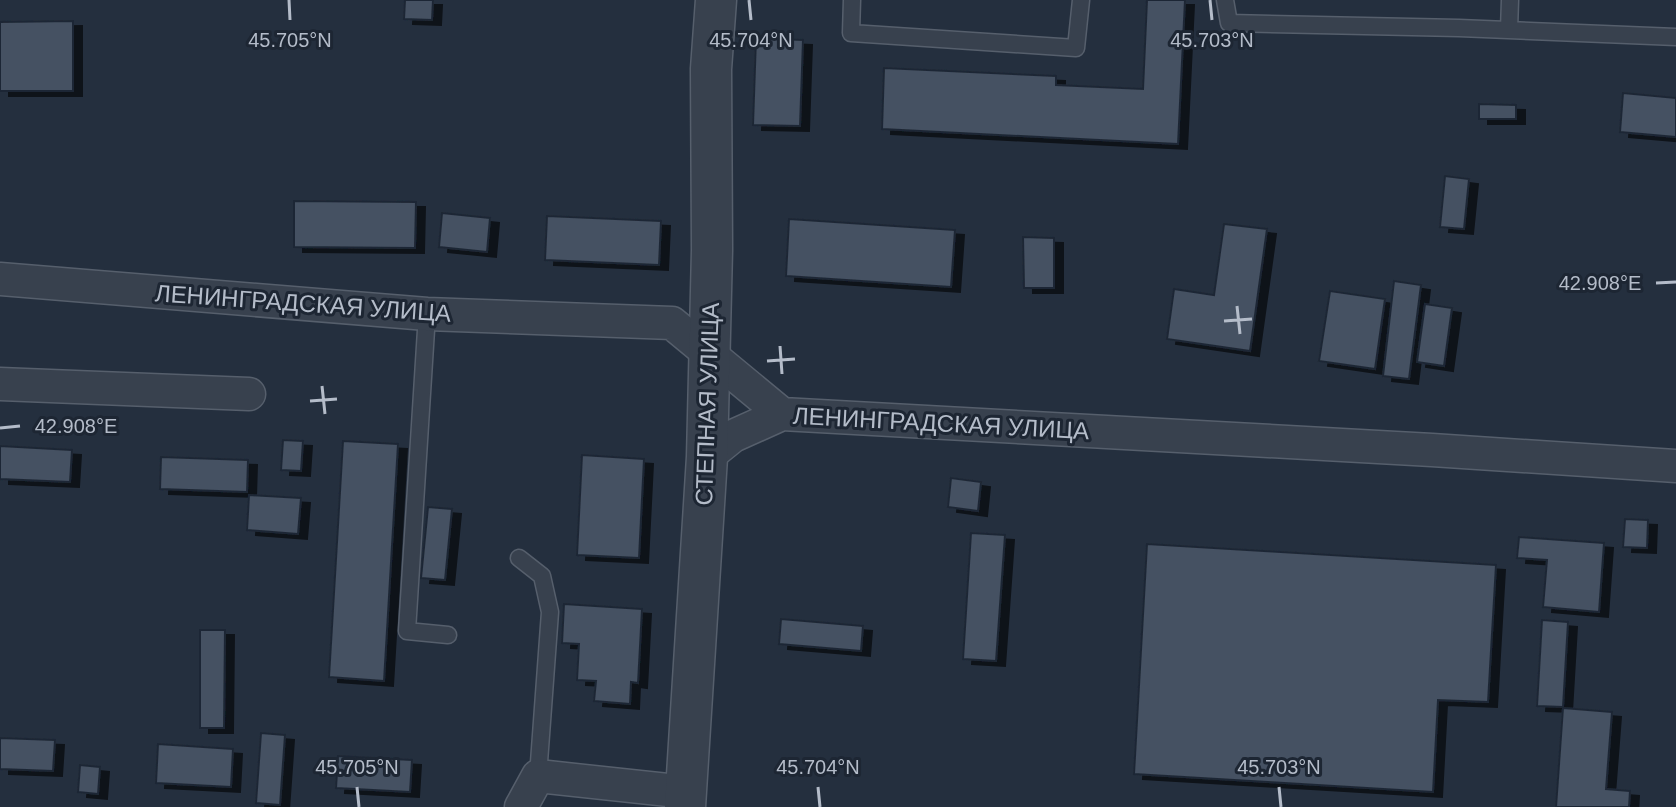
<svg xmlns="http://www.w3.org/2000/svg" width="1676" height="807" font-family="Helvetica,sans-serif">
<defs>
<filter id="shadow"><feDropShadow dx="9" dy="5" stdDeviation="0" flood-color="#0009"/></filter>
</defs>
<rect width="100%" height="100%" fill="#242f3e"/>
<path fill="#455162" stroke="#1f2835" stroke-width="2" filter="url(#shadow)" d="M405 0H433L432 20 404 19Z
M1147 0H1185L1178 144 882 129 884 68 1056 76V85L1143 89Z
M73 21V91H0V22Z
M756 38 803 40 800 126 753 125Z
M1623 93 1676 98V137L1620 132Z
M1479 104 1516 105V119H1479Z
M1445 176 1469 179 1464 229 1440 227Z
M294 201 416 202 415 248 294 247Z
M442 213 490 218 487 252 439 247Z
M547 216 661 221 659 265 545 260Z
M789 219 955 230 951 287 786 276Z
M1224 224 1267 229 1250 351 1167 339 1174 289 1214 295Z
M1023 237 1054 238V288H1024Z
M1394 281 1421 285 1409 379 1383 376Z
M1330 291 1385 299 1375 369 1319 361Z
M1425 304 1452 308 1444 366 1417 362Z
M283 440 303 441 301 471 281 470Z
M343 441 398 444 384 681 329 677Z
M0 446 72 450 70 482 0 479Z
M582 455 644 459 639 558 577 555Z
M161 457 248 460 247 492 160 489Z
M951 478 981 482 978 511 948 507Z
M249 495 301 498 298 534 247 530Z
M428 507 452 509 445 580 421 578Z
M1625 519 1648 520 1647 548 1623 547Z
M971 533 1005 535 996 661 963 659Z
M1519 537 1604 543 1599 612 1543 607 1547 560 1517 558Z
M1147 544 1496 565 1488 702 1438 700 1433 792 1134 774Z
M564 604 642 609 638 683 631 682 630 704 594 701 596 681 577 680 579 644 562 643Z
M781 619 863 626 861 651 779 644Z
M1542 620 1568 622 1563 707 1537 706Z
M200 630H225L224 728H200Z
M1563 708 1612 712 1606 789 1630 791 1629 807H1556Z
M261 733 285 735 280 805 256 803Z
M0 738 55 740 53 771 0 769Z
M158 744 233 749 231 787 156 783Z
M338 756 412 760 410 792 336 788Z
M80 765 100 767 98 794 78 792Z"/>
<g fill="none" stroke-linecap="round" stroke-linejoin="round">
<g stroke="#565f6c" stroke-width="19">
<path id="service" d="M852 0 851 33 1076 48 1081 0
M1225 0 1229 23 1459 28 1676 37
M1509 30 1510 0
M427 314 407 631 448 635
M519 558 542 576 550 612 538 776"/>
</g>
<g stroke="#565f6c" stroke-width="35">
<path id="minor" d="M0 279 427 314 672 323 782 414 1432 450 1676 466
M0 384 249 394
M707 457 733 436 782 414
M521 807 538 776 686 792"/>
</g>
<g stroke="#565f6c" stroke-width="43">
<path id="tertiary" d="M685 807 707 457 712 250 711 69 716 0"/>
</g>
<use href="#service" stroke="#38414e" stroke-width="16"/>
<use href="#minor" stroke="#38414e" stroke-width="32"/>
<use href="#tertiary" stroke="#38414e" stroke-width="40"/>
</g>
<path fill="none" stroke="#b4bcc9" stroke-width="3" d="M289 0 290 20M749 0 751 20M1210 0 1212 20M1656 283 1676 282M1237 306 1240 334M1224 321 1252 319M780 346 782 374M767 361 795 359M322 386 325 414M310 401 337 399M0 428 20 426M357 787 359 807M818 787 820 807M1279 787 1281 807"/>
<g text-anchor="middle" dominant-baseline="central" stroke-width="6" stroke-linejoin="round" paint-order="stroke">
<g font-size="24" fill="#b4bcc9" stroke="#1d2633">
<text transform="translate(303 303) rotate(4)">ЛЕНИНГРАДСКАЯ УЛИЦА</text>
<text transform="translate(707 404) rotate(-88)">СТЕПНАЯ УЛИЦА</text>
<text transform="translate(941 423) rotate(3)">ЛЕНИНГРАДСКАЯ УЛИЦА</text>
</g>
</g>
<g font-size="20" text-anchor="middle" fill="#b4bcc9" stroke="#1d2633" stroke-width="6" stroke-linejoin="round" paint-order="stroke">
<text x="290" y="47">45.705°N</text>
<text x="751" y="47">45.704°N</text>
<text x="1212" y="47">45.703°N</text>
<text x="1600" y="290">42.908°E</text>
<text x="76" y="433">42.908°E</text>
<text x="357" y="774">45.705°N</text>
<text x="818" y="774">45.704°N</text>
<text x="1279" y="774">45.703°N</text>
</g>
</svg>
